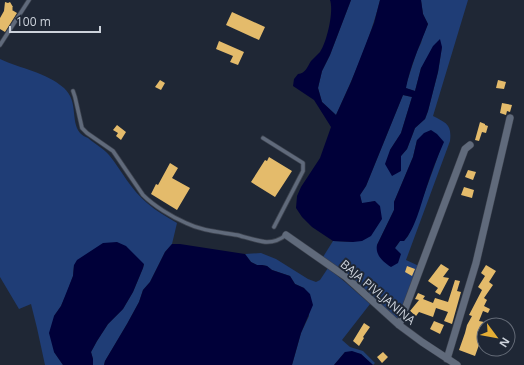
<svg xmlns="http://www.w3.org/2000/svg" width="524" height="365" font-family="'Open Sans',sans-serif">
<rect width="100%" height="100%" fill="#1f2735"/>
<path fill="#1f3d76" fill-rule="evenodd" d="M351 0H380C370 40 353 78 336 115L322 102 318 88 322 71 330 55Z
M421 0H468L433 116C446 123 452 124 450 141L406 260 419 266 399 320 323 257 333 241 353 242 375 201 362 204 360 195 366 186 403 95 412 97 401 133 390 150 401 171V156L407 149 412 136 415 128 425 119 428 111 438 72 442 47 421 68 415 91 405 88 417 51 421 43 423 36 428 24 423 14ZM417 140 443 142 433 170 412 227 408 236 404 241H400L395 248 377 245 394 210V202L413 157Z
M0 59C21 69 46 72 64 88 79 102 70 120 80 133 82 135 85 137 88 138 95 144 103 148 109 155 122 171 131 190 147 203 156 211 167 217 177 223L172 244 165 252 150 282 143 290 139 302 127 324 105 361 104 365H93V359L91 352 97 341 108 324 123 309 133 292 143 268 144 264 74 265 73 276 66 295 61 306 54 316V352L63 365H45L37 328 31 304 19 309 0 277Z
M261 253 276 259 308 279 316 282 320 280 328 268 345 282 370 304 342 340 350 347 363 351 375 363 373 365 361 354 345 352 334 365H292L301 333 309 316 304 288 295 284 290 276 272 270 267 266 262 265H257L251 262 245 254Z"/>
<path fill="#000039" d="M330 0H351L330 55 322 71 318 88 322 102 336 115 351 82 374 23 380 0H421L423 14 428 24C420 45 410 66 406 88L415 91 421 68 433 46 440 39 442 47 438 72 428 111 425 119 415 128 412 136 407 149 401 156V171L392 176 385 164 390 150 401 133 412 97 403 95 366 186 360 195 362 203 375 201 380 206 382 219 371 236 362 241 353 242 333 241 312 227 302 217 296 208 297 196 301 187 320 158 331 127 314 100 293 86 294 79 298 74C306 73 307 67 311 61 314 58 317 55 320 52 327 42 334 11 330 0Z
M431 130 437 134 444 142C437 158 431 173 426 189 421 204 415 229 404 241H400L395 248 401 254 398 263 391 267C383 262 375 255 377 245L394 210V202L413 157 417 140 424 133Z
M117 242 126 246 144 264 143 268 133 292 123 309 108 324 97 341 91 352 93 359V365H63L54 352 49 333 54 316 61 306 73 276 74 265 77 260 103 243Z
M172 244H180L245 254 251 262 257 265H262L267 266 272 270 290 276 295 284 304 288 310 294 313 305 301 333 292 365H104L105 361 127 324 139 302 143 290 150 282 165 252Z
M352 351 361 354 373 365H334L345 352Z"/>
<path fill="#e4bb6b" d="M5 2 8 3 10 2 13 7 12 8 13 9 12 10 17 13 5 32 0 29V18L4 11Z
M232 12 265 27 259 40 226 25Z
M219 41 244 52 238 65 230 62 233 56 216 49Z
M160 80 165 83 161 90 155 87Z
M498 80 506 82 504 89 496 88Z
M502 103 512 105 510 112 507 111 506 115 500 113Z
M480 122 485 124V125L488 126 486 133 482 132 479 141 475 140Z
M117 125 126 132 121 140 116 136 118 133 113 130Z
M269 157 292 171 275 197 251 182 265 160 267 161Z
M170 163 178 168 172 178 190 188 177 210 151 194 156 184 158 185Z
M468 170 476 172 473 180 465 177Z
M464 187 474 190 472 198 461 195Z
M441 264 449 269 443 277 449 278 440 295 435 292 438 288 428 281Z
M486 265 496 271 489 282 493 285 484 298 487 300 484 306 490 309 488 313 483 311 479 321 484 322V331L475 356 459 350 465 333 467 325 472 316 469 315 482 290 478 287 485 276 481 273Z
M407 266 415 269 412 276 405 272Z
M455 280 460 281 457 291 461 292 452 324 444 321 448 312 436 308 433 317 419 312 416 316 410 311 419 300 415 299 418 293 425 296 423 299 433 303 435 298 448 302Z
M434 321 444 325 440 334 430 329Z
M364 323 370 327 363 337 364 338 359 346 353 341Z
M383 352 388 357 382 363 377 357Z"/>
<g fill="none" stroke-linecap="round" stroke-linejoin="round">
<g stroke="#3c424e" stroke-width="5">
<path id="service" d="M0 45 29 0
M73 91 75 97 82 128 87 133 113 151 143 195C154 206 172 217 186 223 202 231 220 232 237 235 245 237 260 242 267 242 274 242 281 239 286 235
M263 138 303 163V171L274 227"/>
</g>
<g stroke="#3c424e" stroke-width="8">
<path id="minor" d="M286 235 346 277 399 325 422 342 457 365
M399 325 465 149 470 145
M447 359 476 263 510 118"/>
</g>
<use href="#service" stroke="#606a7b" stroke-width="3.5"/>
<use href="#minor" stroke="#606a7b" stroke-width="7"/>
</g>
<g text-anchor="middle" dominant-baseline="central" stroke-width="4" stroke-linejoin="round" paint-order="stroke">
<g font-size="12" fill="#ccd2db" stroke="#1f2735">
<text transform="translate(378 292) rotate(40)">BAJA PIVLJANINA</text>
</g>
</g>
<g transform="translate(496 337) rotate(122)"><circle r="19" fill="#1f2735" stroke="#646b77"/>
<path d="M0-3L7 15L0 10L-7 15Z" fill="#e4ae35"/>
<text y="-6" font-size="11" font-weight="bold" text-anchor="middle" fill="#ccd2db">N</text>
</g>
<path d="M10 26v6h90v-6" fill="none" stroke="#ccd2db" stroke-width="2"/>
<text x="16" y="26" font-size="12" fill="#ccd2db" stroke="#1f2735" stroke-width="3" paint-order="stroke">100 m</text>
</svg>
